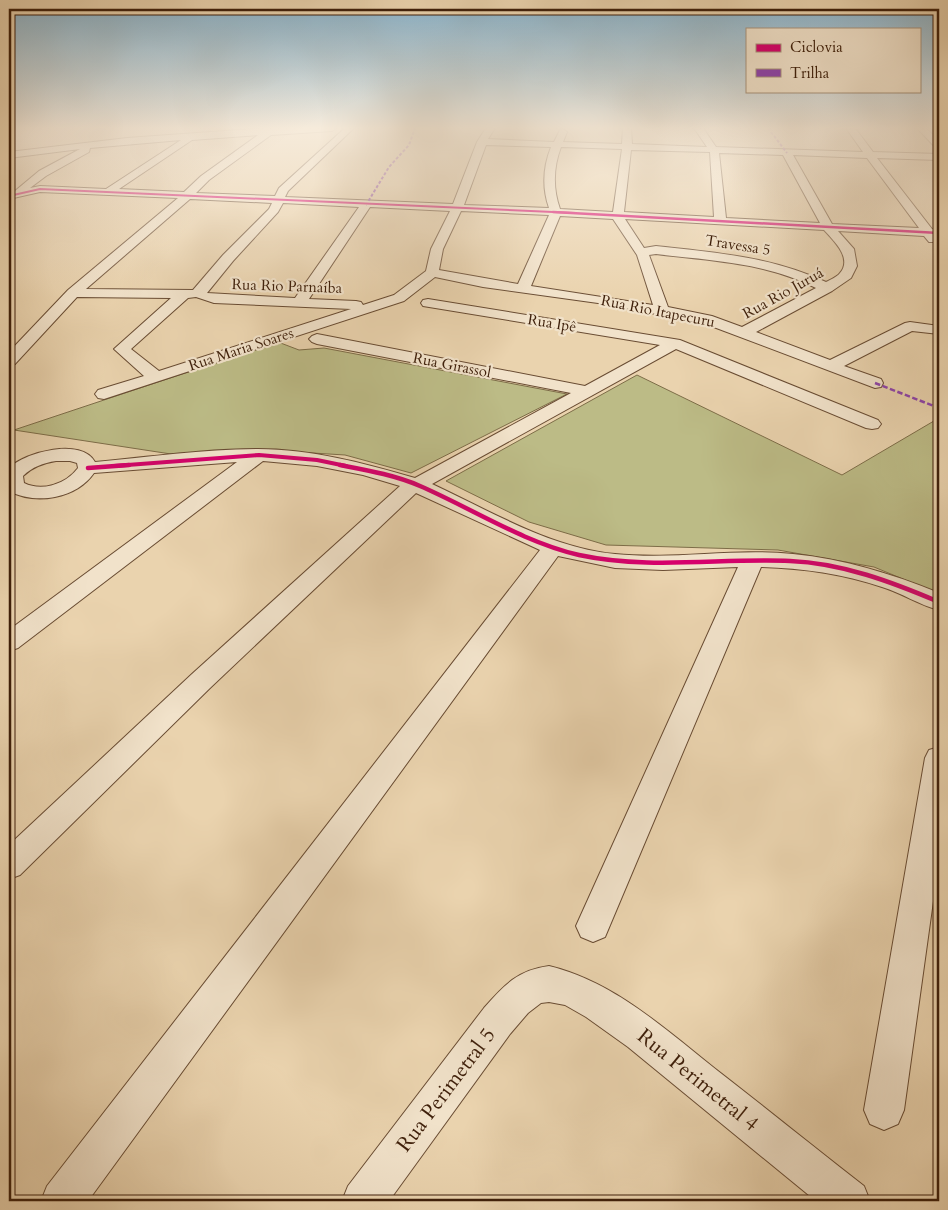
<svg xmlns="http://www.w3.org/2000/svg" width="948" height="1210" font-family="Cardo,serif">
<rect width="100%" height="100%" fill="#ead3ae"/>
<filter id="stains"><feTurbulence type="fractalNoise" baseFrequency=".004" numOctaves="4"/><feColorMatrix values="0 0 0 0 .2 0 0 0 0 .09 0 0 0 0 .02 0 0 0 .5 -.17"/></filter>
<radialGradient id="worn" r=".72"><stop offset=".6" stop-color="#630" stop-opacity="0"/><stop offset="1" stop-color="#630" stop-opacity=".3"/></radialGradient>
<path fill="#bcbb86" stroke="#7d6d48" d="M278 342 299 350 324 348 567 394 411 473 345 455 264 450 171 454 14 430Z
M637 375 842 475 939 418V594L874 567 778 550 606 545 529 522 446 481Z"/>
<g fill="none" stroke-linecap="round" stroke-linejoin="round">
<g stroke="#694c33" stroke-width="2">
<path id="minor" d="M268 128H336L332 131 271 135 209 180 196 193 275 196 279 188 345 128H354L288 191 285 197 453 204 477 142 486 128H495L488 139 554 142 560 130 563 129 567 132 563 142 622 144 623 128H631L632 144 707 147 694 128H703L716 147 863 152 846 128H855L873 152 939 154V160L877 158 932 229H939L937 242H929L924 236 838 231 854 249 857 266 851 278 832 291 756 332 830 360 905 323 910 322 939 326V334L912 331 844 366 881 379 883 383 881 387 875 388 703 323 598 303 483 287 435 277 404 301 104 399 98 398 95 394 98 390 144 376 114 349 171 298 77 297 15 364 9 366V352L68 290 178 198 40 192 9 199V193L15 191 39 171 80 149 9 158V152L127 138ZM258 135 201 176 184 192 119 189 192 140ZM181 140 106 189 40 186 30 188 46 176 89 152 90 148ZM486 145 551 147C543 167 542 188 549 208L464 205ZM561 147 622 149 613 212 560 209C553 189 553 168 561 147ZM631 150 710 152 714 217 624 212ZM719 153 783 155 820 223 726 218ZM793 155 867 158 919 228 832 224ZM190 199 272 203 269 209 223 255 193 290 86 289ZM283 203 359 207 295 298 207 293 233 261 278 212ZM370 207 450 211 431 249 426 271 394 295 363 305 361 302 356 301 309 299ZM461 211 549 215 518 284 439 270 443 249ZM560 216 613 219 637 255 653 305 531 286ZM625 219 824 230C833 240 853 258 840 273 837 277 830 280 826 282 770 256 716 253 656 246L644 248ZM656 254C714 261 763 262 816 288L742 327 712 316 668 307 649 255ZM196 297 214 303 351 309 159 371 131 349 188 298Z
M917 128H926L939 141V149L936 148Z
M428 299 680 340 878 420 881 424 878 428 872 429 866 428 676 349 432 484C490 511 551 548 615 554 675 560 734 548 793 554 844 559 893 574 939 593V610C919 605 902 593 882 587 843 574 802 568 761 567L605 937 593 942 581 937 576 926 738 567 663 570 615 568 558 556 88 1201H41L47 1186 540 550 416 493 210 688 20 875 9 879V845L192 674 400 486 363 475 317 466 263 461 18 648 9 651V630L237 462 94 473C76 499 36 505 9 491V468C25 452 82 437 95 462 149 457 204 449 258 449 311 449 364 463 415 478L571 393 317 344 312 342 309 339 312 336 317 334 585 386 660 345 423 306 421 303 423 300ZM56 461H70L77 463 78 468C66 484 42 492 24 483L23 476C32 467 43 463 56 461Z
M939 747V858L904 1110 898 1124 884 1130 870 1124 864 1110 925 758 929 750Z
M549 966C615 982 666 1030 718 1071 767 1109 815 1148 864 1186L870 1201H816L628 1047 586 1017 565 1005 549 1002 541 1003 528 1013 510 1034 389 1201H342L348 1186 484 1008C504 985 518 970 549 966Z"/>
</g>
<use href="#minor" fill="#f1e2ca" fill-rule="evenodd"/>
<path stroke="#8e44ad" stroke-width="2" stroke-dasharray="3 2" stroke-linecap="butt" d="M768 128 787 153
M366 205 389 167 409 145 415 128"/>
<path stroke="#8e44ad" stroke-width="2.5" stroke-dasharray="5.5 2.5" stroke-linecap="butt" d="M875 383 939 408"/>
<g stroke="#f1e2ca" stroke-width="3">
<path id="cycleway-far3" d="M9 196 40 189 576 213"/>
</g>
<g stroke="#f1e2ca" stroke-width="4.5">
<path id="cycleway-far2" d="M553 212 939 233"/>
</g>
<g stroke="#f1e2ca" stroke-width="6">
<path id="cycleway-far1" d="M114 466 259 455 317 460 346 466"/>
</g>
<g stroke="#f1e2ca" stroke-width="8">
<path id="cycleway" d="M340 465C366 470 395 475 420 486 473 509 523 542 579 555 649 570 720 558 790 561 842 563 892 582 939 602
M88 468 129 465"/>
</g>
<use href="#cycleway-far3" stroke="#d6006c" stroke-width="2"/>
<use href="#cycleway-far2" stroke="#d6006c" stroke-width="2.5"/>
<use href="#cycleway-far1" stroke="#d6006c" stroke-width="4"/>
<use href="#cycleway" stroke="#d6006c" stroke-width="4.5"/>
</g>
<linearGradient id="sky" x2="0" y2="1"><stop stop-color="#88b5d0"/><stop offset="0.43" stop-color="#f6ebdb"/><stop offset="1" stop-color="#f6ebdb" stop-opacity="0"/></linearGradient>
<rect width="948" height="298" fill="url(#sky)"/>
<g text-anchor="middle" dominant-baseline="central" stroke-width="4.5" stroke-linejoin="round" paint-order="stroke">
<g font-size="15" fill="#3e1f0a" stroke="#f1e2ca">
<text transform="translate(738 245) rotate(9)">Travessa 5</text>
<text transform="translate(287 286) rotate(2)">Rua Rio Parnaíba</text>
<text transform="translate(783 293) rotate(-29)">Rua Rio Juruá</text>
<text transform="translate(658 311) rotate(11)">Rua Rio Itapecuru</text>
<text transform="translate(552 323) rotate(9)">Rua Ipê</text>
<text transform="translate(241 349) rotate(-18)">Rua Maria Soares</text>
<text transform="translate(452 365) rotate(11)">Rua Girassol</text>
</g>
<g font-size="21" fill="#3e1f0a" stroke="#f1e2ca">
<text transform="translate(698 1080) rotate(39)">Rua Perimetral 4</text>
<text transform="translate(446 1090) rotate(-53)">Rua Perimetral 5</text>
</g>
</g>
<rect width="948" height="1210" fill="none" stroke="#ead3ae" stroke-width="30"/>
<rect x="10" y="10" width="928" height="1190" fill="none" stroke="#3e1f0a" stroke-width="2.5"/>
<rect x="15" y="15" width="918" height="1180" fill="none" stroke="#3e1f0a"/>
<rect x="746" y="28" width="175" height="65" fill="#f1e2ca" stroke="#a9947d"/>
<rect x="756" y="44" width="25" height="8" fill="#d6006c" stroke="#a9947d"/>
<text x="790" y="52" font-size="15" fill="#3e1f0a">Ciclovia</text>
<rect x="756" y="69" width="25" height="8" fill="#8e44ad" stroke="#a9947d"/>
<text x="790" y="78" font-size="15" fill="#3e1f0a">Trilha</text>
<rect width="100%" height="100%" filter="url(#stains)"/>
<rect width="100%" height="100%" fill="url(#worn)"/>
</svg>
